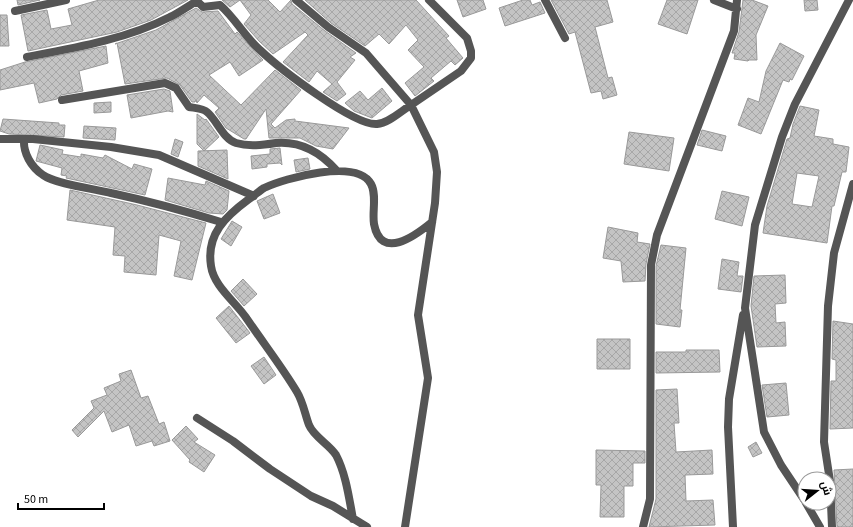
<svg xmlns="http://www.w3.org/2000/svg" width="853" height="527" font-family="'Source Sans 3',Cairo,sans-serif">
<defs>
<pattern id="building-cross-hatch" width="8" height="8" patternUnits="userSpaceOnUse"><rect width="8" height="8" fill="#c4c4c4"/><path d="M0 0l8 8M0 8l8-8" fill="none" stroke="#a7a7a7"/></pattern>
</defs>
<rect width="100%" height="100%" fill="#fff"/>
<path fill="url(#building-cross-hatch)" stroke="#999" fill-rule="evenodd" d="M17 0H40L18 5Z
M99 0H188L151 20 117 32 28 51 21 15 47 10 51 29 72 25 68 9Z
M222 0H268L280 12 291 0 292 4 325 31 356 53 350 57 355 60 337 82 346 94 337 101 323 92 332 84 317 71 309 82 283 62 308 35 305 32 273 54 259 41 244 24 251 15 240 0 230 7Z
M305 0H416L449 36 446 38 463 58 455 65 451 61 431 78 434 81 415 96 405 83 424 67 408 50 418 40 406 25 389 44 379 34 365 46 331 23Z
M457 0H483L486 9 463 17Z
M523 0H530L532 5 540 2 545 13 505 26 499 8Z
M551 0H607L613 22 595 27 608 78 612 77 617 95 603 99 601 91 591 93 575 32 569 34Z
M667 0H698L687 34 658 24Z
M743 0H752L768 6 756 35 757 60H749L748 61 734 59 735 53H732L739 32Z
M804 0H817L818 10 805 11Z
M196 8 202 12 218 11 235 34 237 32 263 60 239 76 230 62 209 75 241 105 275 70 301 90 271 124 275 128 286 120 295 119V121L349 128 333 149 316 146 300 138H269L266 109 246 139H244L226 128 215 112 219 108 204 95 197 103 196 100 195 102H192L180 85 167 78 125 84 117 43 115 44 156 30Z
M0 15H7L9 46H0Z
M780 43 804 56 792 80 790 79 789 82 783 80 761 134 738 125 748 98 759 102 766 71Z
M106 46 108 63 79 71 83 91 61 95 57 99 39 103 34 83 0 90V70L25 62Z
M382 88 392 101 372 118 354 111 345 103 360 91 368 100Z
M164 89 170 91 173 112 168 111 131 118 127 95Z
M111 102V112L94 113V103Z
M800 106 819 110 814 136 833 139V144L849 147 846 172H842L834 206H832L827 243 763 233 767 206 787 139 790 138 793 124ZM797 173 819 176 812 207 792 204Z
M197 114 205 120 206 119 219 137 204 151 197 144Z
M3 119 59 123V125H65L64 137 9 134 0 131Z
M84 126 116 128 115 140 83 138Z
M702 130 726 136 722 151 697 145Z
M629 132 674 138 669 171 624 164Z
M175 139 183 142 178 157 171 154Z
M40 145 63 150 62 154 81 157V154L103 158 105 155 132 169 134 164 152 169 145 195 66 178 67 176 61 175 62 168 36 161Z
M280 148 282 165 280 163 267 164V167L252 169 251 156 270 154V149Z
M227 150 228 179 198 166V151Z
M308 158 310 169 296 172 294 160Z
M168 178 205 185 206 181 229 191 227 210 223 214 209 213 165 200Z
M70 190 137 205 206 223 192 280 174 276 181 241 159 235 156 275 124 272 125 256 113 255 115 227 67 220Z
M722 191 749 197 742 226 715 219Z
M273 194 280 213 264 219 257 201Z
M232 221 242 227 231 246 221 239Z
M608 227 638 233 637 242 650 244 646 264 645 281 623 282 621 261 603 258Z
M661 245 686 248 680 310H682L680 327 656 324V266Z
M722 259 739 262 737 276H743L741 292 718 289Z
M785 275 786 303 775 304 776 323 785 322 786 346 757 347 751 306 754 276Z
M243 279 257 294 244 306 231 291Z
M229 306 250 333 236 343 216 318Z
M833 321 853 324V428L830 429 831 381H836V360L832 359Z
M597 339H630V369H597Z
M686 350H719L720 372 656 373V352H686Z
M264 357 276 375 264 384 251 366Z
M131 370 141 398 148 396 159 424 164 422 170 441 154 446 152 441 136 446 129 425 112 432 104 411 78 437 72 430 94 408 91 401 107 395 104 388 121 381 119 374Z
M786 383 789 415 767 417 762 385Z
M677 389 679 423H674L676 452 712 450 713 474 685 475 686 501 713 500 715 525 649 527 656 499V390Z
M186 426 198 439 194 442 215 455 204 472 189 462 190 460 172 440Z
M756 442 762 453 753 457 748 447Z
M596 450 645 451V463H633V486H624V517H600L601 485H596Z
M853 469V527H837L834 470Z"/>
<g fill="none" stroke-linecap="round" stroke-linejoin="round">
<path stroke="#555" stroke-width="8" d="M196 0 203 7 220 5C235 18 245 37 260 50 279 68 354 126 377 124 389 123 401 111 411 105L434 152 437 172 435 203 418 315 428 378 405 527
M296 0 328 27 366 53 411 105 461 71 471 58V51L467 38 429 0
M545 0 565 38
M714 0 737 9
M15 11 66 0
M27 57C75 48 127 39 170 17 179 13 188 6 197 1
M62 100 165 83 176 88 189 107C194 108 203 108 207 112 217 120 223 139 236 143 249 147 263 145 276 143 301 141 320 152 336 170
M0 139H33L111 147 159 155 254 196
M24 139C23 153 31 167 43 175 55 184 95 189 111 193 148 201 185 211 221 222
M197 418 233 441 270 469 311 496 333 506 367 527
M805 501 781 465 764 432 745 308 755 225 782 137 795 104 849 0
M806 503 820 527
M353 519C349 498 346 474 336 455 329 444 314 437 309 425 305 414 303 402 297 392 282 367 264 344 247 319 236 302 214 287 211 266 206 234 226 216 249 199 254 196 259 191 264 188 285 178 357 158 371 184 377 195 372 212 374 224 381 261 415 236 432 222
M643 527 650 499 651 265 657 235 734 31 737 0
M733 527 728 427 729 399 743 315
M832 527 830 481 824 442 828 306 834 253 853 184"/>
</g>
<g transform="translate(817 491) rotate(73)"><circle r="19" fill="#ffffff" stroke="#999999"/>
<path d="M0-3L7 15L0 10L-7 15Z" fill="#000000"/>
<text y="-6" font-size="11" font-weight="bold" text-anchor="middle" fill="#000000">ش</text>
</g>
<path d="M18 503v6h86v-6" fill="none" stroke="#000000" stroke-width="2"/>
<text x="24" y="503" font-size="12" fill="#000000" stroke="#ffffff" stroke-width="3" paint-order="stroke">50 m</text>
</svg>
